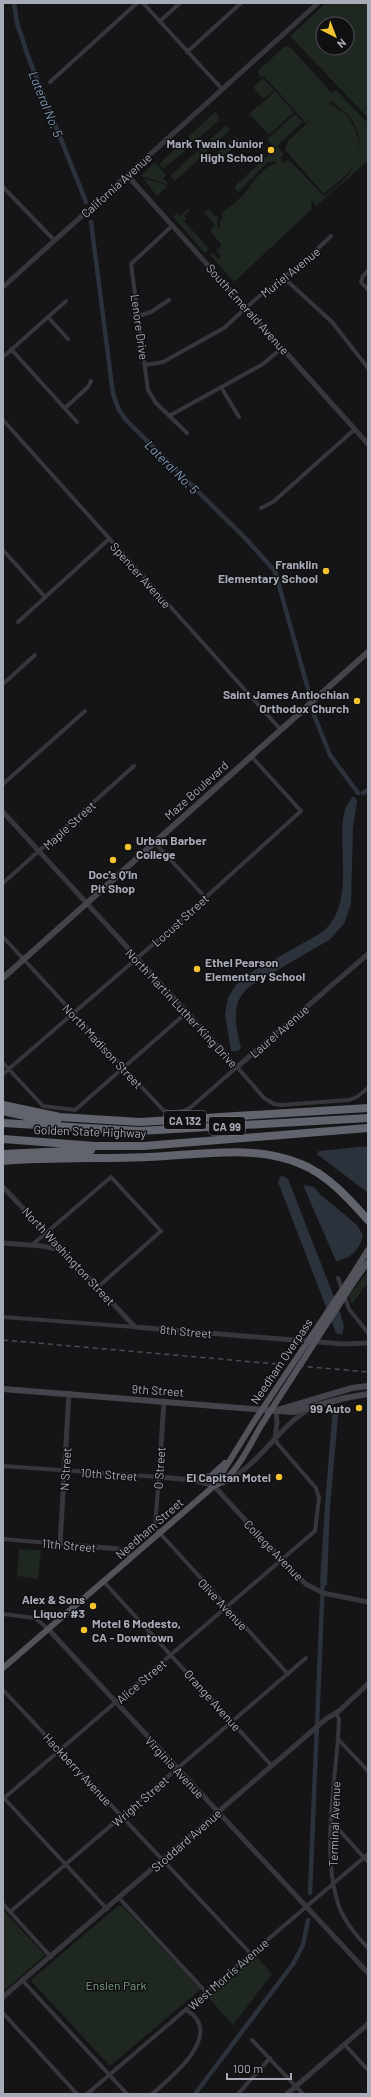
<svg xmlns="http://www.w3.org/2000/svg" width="371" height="2097" font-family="Barlow,sans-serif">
<rect width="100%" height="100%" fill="#151517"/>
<path fill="#1f2721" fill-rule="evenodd" d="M326 3H368V118L290 36ZM323 24H347V48H323Z
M285 46 292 49 332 93 336 90 368 123V161L316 206 311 199 312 209 234 282 210 255 213 253 218 259H220L221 256 216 250 220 248 221 244 210 231 215 225 204 213 209 209 215 216H218L217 224 220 229V218L227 225 222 219V213C229 207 238 201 244 194 254 181 263 166 278 163L275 161 268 162 238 192 234 187 277 147 284 154 280 158 284 163 288 160 292 163 324 196C350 179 371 152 352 120 346 112 339 108 332 101L306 123 264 76 260 78 258 71Z
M263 78 274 90 263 99 253 87Z
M275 91 294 112 269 135 249 114 259 105 266 112 260 105Z
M329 103C333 107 341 109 346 115 352 121 356 130 358 139 364 167 340 179 324 194L285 150 288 141Z
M215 112 219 117 218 121 193 143 188 137Z
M295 114 303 122 275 148 267 139Z
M226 125 230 130 204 154 199 149Z
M236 136 240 141 214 165 209 160Z
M186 139 191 146 163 169 159 164Z
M197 151 202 156 175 181 170 176Z
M155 162 166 175 163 178 169 185 141 176Z
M143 178 166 185 167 187 157 196Z
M189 208 190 210 184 216 187 219 184 221 207 246 208 250 205 253 173 217 177 213 180 216Z
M368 1271V1282L352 1304 349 1296Z
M19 1549 41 1550 38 1579 17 1576Z
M118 1906H122L201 1989 110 2066 32 1982V1979Z
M3 1910 45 1955 3 1992Z
M256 1956 272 1974 233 2025 208 1997Z"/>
<path fill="#2b323b" d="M352 797H355L357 801 353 828 351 904 344 924 329 940 250 986C229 1003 236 1026 241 1048L238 1051H231L225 1014 228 998 235 986 250 973 321 933C354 908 339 856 343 819L345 809Z
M368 1146V1193L317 1154 319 1151Z
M283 1176 288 1179 341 1315 344 1327 342 1335 336 1333 278 1182 280 1177Z
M303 1185 314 1187 321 1195 357 1225 363 1235C360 1250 351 1258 336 1261Z
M339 1406 330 1507 327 1586 320 1583 326 1491 333 1407Z"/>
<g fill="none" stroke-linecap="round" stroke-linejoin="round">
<path stroke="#2b323b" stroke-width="4.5" d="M14 3 17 23 29 59 86 202
M91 222 113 394 119 410 126 420 246 539 275 571 308 689
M314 715 330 755 358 793
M363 793 368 790
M310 1893 323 1579
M195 2094 293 1964 303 1945 308 1920"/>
<path stroke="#36363c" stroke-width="4" d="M143 3 222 89
M160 21 180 3
M187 52 241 3
M50 82 137 3
M3 187 54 240
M173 225 131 264 148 390 156 403 187 433
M368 271 363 276 361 282 368 290
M284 278 332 322 368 368
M138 316 151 312 169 300
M48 317 68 339
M11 349 77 422
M3 357 66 301
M145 365 163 362 224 328 257 298 307 259 331 236
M221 387 239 417
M65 408 88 387 91 381
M169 416 263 364 283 347
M3 420 281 730
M261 508 273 502 355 429
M3 550 45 597
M18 622 109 539
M3 684 35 655
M3 784 85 711
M154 842 205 897
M3 883 134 766
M3 937 163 1110C171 1114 182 1113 190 1108L237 1067 264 1098 274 1104 281 1105 349 1100 357 1097 368 1088
M3 1063 43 1106 75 1110 186 1013
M3 1074 165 934 301 811 251 756
M32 1245 111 1177 161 1231 98 1287
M338 1278 349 1309 368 1333
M3 1317 135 1327
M3 1466 159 1477 155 1526 157 1530 288 1674
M3 1539 60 1544
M104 1582 272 1766
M3 1614 35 1618 48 1629
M3 1690 251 1954
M336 1714 339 1719 338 1739C334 1787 323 1854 337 1900 341 1917 356 1936 368 1948
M338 1739 368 1771
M3 1797 107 1909
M3 1799 315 1531 319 1498 316 1488 277 1443 275 1438
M332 1822 368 1862
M119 1898 206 1992
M3 1904 51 1957
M10 1912 306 1658
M23 1981 127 2094
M3 2013 77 2094
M252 2040 303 2094
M345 2045 368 2070
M87 2094 368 1854
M152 2094C172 2077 226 2033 186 2010
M238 2094 270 2058"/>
<path stroke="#36363c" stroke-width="5" d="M127 175 368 444
M3 287 318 3
M3 812 237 1067 368 954
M3 1187 135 1327 343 1344 368 1343
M3 1243 42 1246 62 1250
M69 1393 60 1544 119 1549 126 1552 132 1557
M164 1401 159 1477 193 1480 214 1486 292 1571 306 1584 323 1593 368 1602
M275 1438 277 1423 276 1411
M223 1483C257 1468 277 1428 309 1409
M48 1629 368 1973
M3 1997 326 1719 339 1711 368 1684
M287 2094 368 2024"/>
<path stroke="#44454c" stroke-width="6" d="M3 978 368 652
M3 1389 292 1412 345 1398 368 1394
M278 1410 352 1388 368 1386"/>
<path stroke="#52535b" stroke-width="6" d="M351 1277 368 1250
M353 1283 368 1262
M193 1480 211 1476 225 1463
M214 1486 253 1423
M3 1668 214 1486C235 1479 251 1442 262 1424"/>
<path stroke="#62646d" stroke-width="8" d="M3 1105 60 1117 140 1122 368 1108
M3 1111 57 1123
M3 1123 139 1131 368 1118
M3 1139 95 1146H144L368 1128
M3 1154 91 1150
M3 1161C52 1157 100 1159 148 1157 199 1155 253 1144 301 1164 328 1175 349 1199 368 1220"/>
<path stroke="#4b4c53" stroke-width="1.5" stroke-dasharray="5 4" stroke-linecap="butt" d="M3 1340 368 1372"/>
<path stroke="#52535b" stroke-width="6" d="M253 1423 351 1277
M262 1424 353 1283"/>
</g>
<g fill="#f4c430" stroke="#101012" stroke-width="1.5">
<circle cx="271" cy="150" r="4"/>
<circle cx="326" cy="571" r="4"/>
<circle cx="357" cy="701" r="4"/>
<circle cx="128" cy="847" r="4"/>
<circle cx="113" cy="860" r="4"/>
<circle cx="197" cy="969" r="4"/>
<circle cx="359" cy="1408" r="4"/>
<circle cx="279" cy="1477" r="4"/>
<circle cx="93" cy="1606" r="4"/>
<circle cx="84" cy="1630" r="4"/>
</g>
<g text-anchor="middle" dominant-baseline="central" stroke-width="3" stroke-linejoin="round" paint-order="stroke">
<g fill="#101012" stroke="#7a7c86" stroke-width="1">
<rect x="164" y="1111" width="42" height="18" rx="3"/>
<rect x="209" y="1117" width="36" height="18" rx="3"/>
</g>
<g font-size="11" font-weight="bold" fill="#a7aab7">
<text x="185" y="1120">CA 132</text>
<text x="227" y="1126">CA 99</text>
</g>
<g font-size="12" font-weight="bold" fill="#a7aab7" stroke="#101012" text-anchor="end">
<text x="263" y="143">Mark Twain Junior<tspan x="263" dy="14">High School</tspan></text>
<text x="318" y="564">Franklin<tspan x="318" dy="14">Elementary School</tspan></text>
<text x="349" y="694">Saint James Antiochian<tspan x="349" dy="14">Orthodox Church</tspan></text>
<text x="136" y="840" text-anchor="start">Urban Barber<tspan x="136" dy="14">College</tspan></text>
<text x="113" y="874" text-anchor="middle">Doc's Q'In<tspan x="113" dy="14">Pit Shop</tspan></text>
<text x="205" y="962" text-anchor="start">Ethel Pearson<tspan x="205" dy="14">Elementary School</tspan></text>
<text x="351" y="1408">99 Auto</text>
<text x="271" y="1477">El Capitan Motel</text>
<text x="85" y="1599">Alex &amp; Sons<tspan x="85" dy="14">Liquor #3</tspan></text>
<text x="92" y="1623" text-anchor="start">Motel 6 Modesto,<tspan x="92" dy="14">CA - Downtown</tspan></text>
</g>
<g font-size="12" fill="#a7aab7" stroke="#101012">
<text transform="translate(116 185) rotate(-42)">California Avenue</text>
<text transform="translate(290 272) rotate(-39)">Muriel Avenue</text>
<text transform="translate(248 309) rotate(48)">South Emerald Avenue</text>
<text transform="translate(140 327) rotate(82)">Lenore Drive</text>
<text transform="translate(141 575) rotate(48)">Spencer Avenue</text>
<text transform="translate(196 790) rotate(-42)">Maze Boulevard</text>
<text transform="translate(69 825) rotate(-42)">Maple Street</text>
<text transform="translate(180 920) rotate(-42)">Locust Street</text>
<text transform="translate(182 1008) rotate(47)">North Martin Luther King Drive</text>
<text transform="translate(279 1031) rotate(-41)">Laurel Avenue</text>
<text transform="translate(103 1046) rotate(47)">North Madison Street</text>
<text transform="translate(90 1131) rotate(2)">Golden State Highway</text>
<text transform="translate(69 1256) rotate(47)">North Washington Street</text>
<text transform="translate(186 1331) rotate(5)">8th Street</text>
<text transform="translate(281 1361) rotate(-56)">Needham Overpass</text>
<text transform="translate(158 1390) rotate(4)">9th Street</text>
<text transform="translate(159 1468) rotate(-86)">O Street</text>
<text transform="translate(65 1469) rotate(-86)">N Street</text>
<text transform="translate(109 1474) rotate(4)">10th Street</text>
<text transform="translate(149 1528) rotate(-41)">Needham Street</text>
<text transform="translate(69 1545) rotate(5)">11th Street</text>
<text transform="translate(274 1550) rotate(46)">College Avenue</text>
<text transform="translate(223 1604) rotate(47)">Olive Avenue</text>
<text transform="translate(141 1681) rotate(-40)">Alice Street</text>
<text transform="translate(213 1700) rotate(48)">Orange Avenue</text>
<text transform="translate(175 1767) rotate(47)">Virginia Avenue</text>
<text transform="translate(78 1769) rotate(47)">Hackberry Avenue</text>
<text transform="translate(140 1801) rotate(-41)">Wright Street</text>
<text transform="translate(334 1824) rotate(-88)">Terminal Avenue</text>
<text transform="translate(186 1840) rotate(-41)">Stoddard Avenue</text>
<text transform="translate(228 1974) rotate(-41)">West Morris Avenue</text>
</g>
<g font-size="12" fill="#7da283" stroke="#101012">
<text x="116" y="1985">Enslen Park</text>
</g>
<g font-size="13" font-style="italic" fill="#7d95b3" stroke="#101012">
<text transform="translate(46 104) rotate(68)">Lateral No. 5</text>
<text transform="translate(172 467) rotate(45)">Lateral No. 5</text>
</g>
</g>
<rect width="371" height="2097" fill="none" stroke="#a7aab7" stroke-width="8"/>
<g transform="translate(335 36) rotate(138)"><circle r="19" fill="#101012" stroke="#4c4e54"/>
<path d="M0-3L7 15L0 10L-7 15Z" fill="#f4c430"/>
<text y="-6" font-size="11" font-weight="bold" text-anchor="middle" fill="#a7aab7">N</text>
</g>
<path d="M227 2073v6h64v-6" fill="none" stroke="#a7aab7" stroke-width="2"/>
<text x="233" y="2073" font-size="12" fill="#a7aab7" stroke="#101012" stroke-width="3" paint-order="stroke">100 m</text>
</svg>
